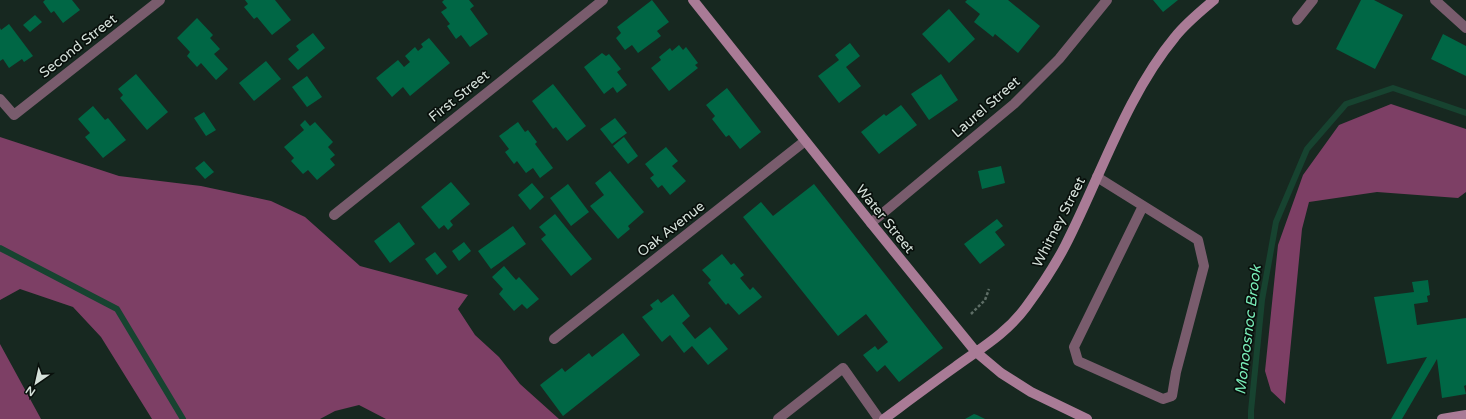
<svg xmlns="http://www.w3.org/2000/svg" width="1466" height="419" font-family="'Varela Round',sans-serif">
<rect width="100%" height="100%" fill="#172820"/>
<path fill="#7d3f65" d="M1391 104 1466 129V192L1458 198 1377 192 1309 202 1302 229 1285 404 1271 391 1265 371 1278 245 1303 175 1339 125Z
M0 137 119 176 201 186 271 201 305 217 360 266 468 295 458 309 475 335 499 357 520 384 559 419H386L359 405 335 411 320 419H152L101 337 73 307 20 289 0 300Z
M0 344 41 419H0Z"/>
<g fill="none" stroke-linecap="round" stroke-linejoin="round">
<path stroke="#174330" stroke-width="6" d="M0 248 117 309 183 419
M1251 419V411L1262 300 1276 222 1307 149 1346 104 1393 88 1466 113"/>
</g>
<path fill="#006745" d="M45 0H72L80 10 63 23 54 11 51 13 43 2Z
M245 0H275L291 20 272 35 257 17 254 19 244 7 248 4Z
M444 0H469L474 6 470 9 488 34 470 47 461 35 456 39 447 26 450 24 441 12 447 8 442 2Z
M652 0 669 22 657 31 661 36 638 53 632 45 625 50 616 38 621 33 617 27Z
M967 0H1008L1040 26 1018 53 995 34 993 37 974 22 980 14 965 2Z
M1153 0H1178L1163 12Z
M1361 0H1374L1403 15 1375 69 1336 49Z
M949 9 975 39 949 63 922 34Z
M35 15 42 22 30 32 23 25Z
M197 18 213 35 210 38 220 49 214 54 228 69 216 80 201 63 197 67 187 56 190 52 177 38Z
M9 24 33 56 24 62 22 59 9 68 3 59 0 61V28L1 30Z
M313 33 325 48 298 70 288 59 299 50 296 46Z
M1443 34 1466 46V76L1431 59Z
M429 38 450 63 410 96 403 87 392 97 376 78 398 60 404 67 410 62 405 56 415 47 418 51 423 47 421 44Z
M850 43 860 56 846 67 861 86 839 103 818 76 839 60 835 55Z
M679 45 683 50 686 47 698 63 695 65 698 68 669 91 651 68 661 60 659 57 670 48 672 51Z
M602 53 606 56 609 54 621 69 617 72 627 85 617 93 613 87 604 94 584 67Z
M266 61 281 79 254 101 239 83Z
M136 74 168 112 147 130 120 98 123 95 118 89Z
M941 74 958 100 929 120 911 94Z
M307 76 322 97 307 107 292 87Z
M553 84 586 126 567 141 556 127 553 129 532 101Z
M727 88 761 132 740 149 729 135 726 137 712 119 715 116 706 105Z
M901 105 917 125 879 154 861 132 884 114 886 116Z
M93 106 105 120 108 118 126 140 103 158 85 137 90 133 78 119Z
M204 112 216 130 206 136 194 118Z
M615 118 627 133 612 144 600 129Z
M305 120 310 126 315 122 333 142 328 147 335 155 330 159 335 165 317 180 308 170 303 174 291 161 294 158 284 147 304 130 300 125Z
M518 122 525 132 528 130 537 142 535 144 553 168 540 178 533 168 526 173 517 161 514 164 505 152 509 149 499 136Z
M624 137 638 156 628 164 613 146Z
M666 147 678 161 672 166 686 181 670 195 662 185 658 188 650 178 654 175 645 164Z
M204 161 214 172 205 179 195 168Z
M1001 166 1005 183 982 189 978 171Z
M610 171 644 212 628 226 630 229 618 239 590 206 604 195 595 183Z
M451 182 470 204 450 221 453 225 448 230 444 225 439 229 421 207Z
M532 183 544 197 530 210 518 195Z
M568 184 589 212 571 226 550 198Z
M814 184 943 348 899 382 885 365 877 372 863 355 875 346 878 350 888 342 866 314 838 336 743 217 761 202 773 216Z
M555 214 592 259 571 276 541 239 546 235 539 227Z
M997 219 1003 226 995 232 1005 245 980 264 964 244Z
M399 222 415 244 390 263 374 241Z
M513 226 526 244 491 269 478 251Z
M464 242 471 251 459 261 452 251Z
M435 252 447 267 437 275 425 259Z
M722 254 731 265 734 263 744 275 740 278 750 290 753 287 762 297 739 315 728 303 726 305 708 283 711 280 702 270Z
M504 266 516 280 519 277 539 299 527 309 522 304 514 311 499 294 503 289 492 277Z
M1428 280 1430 295 1427 296 1428 302 1414 304 1417 325 1466 318V385L1464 386 1466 394 1442 398 1437 359 1402 419H1391L1427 357 1387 364 1374 297 1414 292 1412 282Z
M673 294 690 316 682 323 695 339 710 327 728 349 708 365 692 346 684 353 670 335 662 342 642 317 653 309 650 305 658 299 661 303Z
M623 333 640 355 563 416 540 385 562 368 565 372 589 353 592 357Z
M974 414 977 415 985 419H965Z"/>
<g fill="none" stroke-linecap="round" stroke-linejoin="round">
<path stroke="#5e6e66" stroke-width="2.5" stroke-dasharray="3 2" stroke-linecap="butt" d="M971 314 985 300 989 289"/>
<path stroke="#795c6d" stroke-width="10" d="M1435 0 1466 28
M1297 20 1313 0
M1097 177 1198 240 1204 266 1176 372 1172 396 1163 399 1078 361 1074 347 1143 206
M778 419 843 368 879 419"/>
<path stroke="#795c6d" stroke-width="10" d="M0 99 14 115 160 0
M334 215 603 0
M871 223 1014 104 1059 59 1107 0
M554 339 805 141"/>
<path stroke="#a97b96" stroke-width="10" d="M693 0 871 223 976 352 1001 373 1031 392 1087 419
M884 419C907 402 931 384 955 367 981 348 1006 334 1026 307 1040 288 1054 267 1065 246 1100 178 1126 96 1175 37 1186 23 1201 11 1214 0
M1442 419 1466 415"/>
</g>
<g text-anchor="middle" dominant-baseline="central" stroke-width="3.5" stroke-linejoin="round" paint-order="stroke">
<g font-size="14" fill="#d5e1da" stroke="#080f0b">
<text transform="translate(78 46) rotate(-38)">Second Street</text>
<text transform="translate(459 96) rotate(-39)">First Street</text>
<text transform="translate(986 107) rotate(-41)">Laurel Street</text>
<text transform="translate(885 219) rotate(51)">Water Street</text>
<text transform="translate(1059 222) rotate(-63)">Whitney Street</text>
<text transform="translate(671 229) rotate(-38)">Oak Avenue</text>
</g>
<g font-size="15" font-style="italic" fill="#79ecb8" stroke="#080f0b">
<text transform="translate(1248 330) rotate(-83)">Monoosnoc Brook</text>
</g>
</g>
<g transform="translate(36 383) rotate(214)" stroke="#080f0b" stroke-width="3" paint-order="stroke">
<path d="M0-3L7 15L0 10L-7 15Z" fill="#d5e1da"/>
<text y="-6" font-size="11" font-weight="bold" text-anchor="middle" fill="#d5e1da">N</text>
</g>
</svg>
